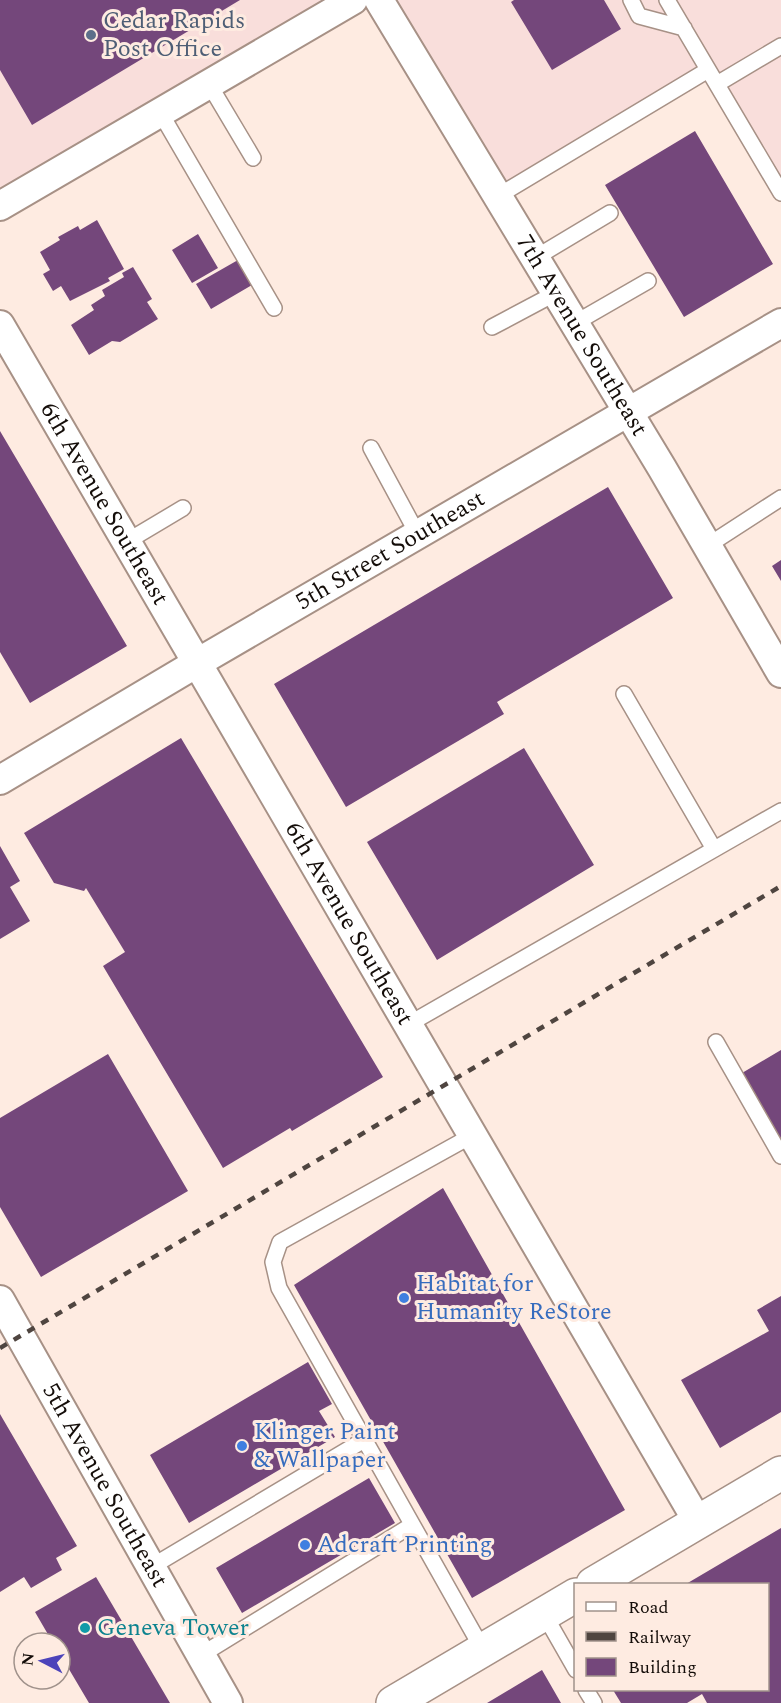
<svg xmlns="http://www.w3.org/2000/svg" width="781" height="1703" font-family="Spectral,serif">
<rect width="100%" height="100%" fill="#feebe1"/>
<path fill="#f9dedb" d="M0 0H353L0 208Z
M379 0H781V193L708 70 498 196Z"/>
<path fill="#74477b" d="M0 0H240L32 125 0 70Z
M514 0H604L621 29 552 70 511 2Z
M695 131 773 264 684 317 605 185Z
M97 220 124 269 108 278 110 281 70 301 61 286 53 291 43 274 50 270 40 252 60 240 58 237 78 226 80 230Z
M198 234 218 268 192 283 172 250Z
M238 260 252 285 211 309 196 284Z
M133 267 152 299 147 302 158 319 120 342 112 341 89 355 71 325 94 310 91 305 105 296 102 290 124 277 122 273Z
M0 431 127 646 30 703 0 652Z
M608 487 673 598 497 702 504 714 346 807 274 684Z
M781 560V581L772 566Z
M181 738 383 1077 292 1131 290 1128 223 1168 103 966 125 952 86 888 84 891 54 883 24 833Z
M524 748 594 865 437 960 367 842Z
M0 846 20 881 10 887 30 921 0 939Z
M781 1050V1140L742 1073Z
M108 1054 188 1191 41 1277 0 1207V1118Z
M443 1188 625 1510 472 1598 294 1285Z
M781 1296V1412L720 1448 681 1380 769 1331 757 1310Z
M308 1362 332 1404 319 1411 335 1437 189 1523 150 1455Z
M0 1414 77 1546 56 1558 62 1570 31 1588 24 1577 0 1592Z
M369 1478 395 1523 242 1613 216 1568Z
M781 1528V1703H707L702 1694 687 1703H621L613 1690H768V1584H686Z
M96 1577 170 1703H89L60 1654V1643H53L35 1612Z
M542 1670 561 1703H487Z"/>
<g fill="none" stroke-linecap="round" stroke-linejoin="round">
<g stroke="#a79186" stroke-width="18">
<path id="lane" d="M631 0 639 16 684 28
M667 0 781 193
M209 84 253 158
M717 84 781 46
M160 112 274 308
M498 196 708 70
M535 258 610 213
M575 323 648 281
M492 327 556 293
M371 448 418 535
M126 542 183 508
M707 546 781 498
M624 694 714 849
M409 1024 781 811
M716 1042 781 1156
M473 1135 280 1242 273 1262 279 1288 483 1650
M151 1567 364 1440
M544 1614 576 1670
M201 1655 412 1525
M586 1690 594 1703"/>
</g>
<g stroke="#a79186" stroke-width="32">
<g id="street">
<path id="s1" d="M379 0 662 468 781 673"/>
<path d="M0 206 353 0"/>
<path id="s2" d="M0 325 698 1522"/>
<path id="s3" d="M0 780 197 663 781 323"/>
<path id="s4" d="M0 1300 228 1703"/>
</g>
</g>
<g stroke="#a79186" stroke-width="36">
<path id="secondary" d="M593 1584 781 1473
M393 1703 576 1595"/>
</g>
<use href="#lane" stroke="#fff" stroke-width="15"/>
<use href="#street" stroke="#fff" stroke-width="28"/>
<use href="#secondary" stroke="#fff" stroke-width="33"/>
<path stroke="#4f4540" stroke-width="4.5" stroke-dasharray="8 8" stroke-linecap="butt" d="M0 1348 781 886"/>
</g>
<circle fill="#5c6f8a" stroke="#feebe1" stroke-width="2" cx="91" cy="35" r="6"/>
<g fill="#3f7fe0" stroke="#feebe1" stroke-width="2">
<circle cx="404" cy="1298" r="6"/>
<circle cx="242" cy="1446" r="6"/>
<circle cx="305" cy="1545" r="6"/>
</g>
<circle fill="#0f9aa8" stroke="#feebe1" stroke-width="2" cx="85" cy="1628" r="6"/>
<g text-anchor="middle" dominant-baseline="central" stroke-width="6" stroke-linejoin="round" paint-order="stroke">
<g font-size="24" fill="#4e5e75" stroke="#feebe1" text-anchor="start">
<text x="103" y="21">Cedar Rapids<tspan x="103" dy="28">Post Office</tspan></text>
</g>
<g font-size="24" fill="#140d09" stroke="#feebe1">
<text stroke="none"><textPath href="#s1" startOffset="392">7th Avenue Southeast</textPath></text>
<text stroke="none"><textPath href="#s2" startOffset="207">6th Avenue Southeast</textPath></text>
<text stroke="none"><textPath href="#s3" startOffset="453">5th Street Southeast</textPath></text>
<text stroke="none"><textPath href="#s2" startOffset="693">6th Avenue Southeast</textPath></text>
<text stroke="none"><textPath href="#s4" startOffset="213">5th Avenue Southeast</textPath></text>
</g>
<g font-size="24" fill="#366cbe" stroke="#feebe1" text-anchor="start">
<text x="416" y="1284">Habitat for<tspan x="416" dy="28">Humanity ReStore</tspan></text>
<text x="254" y="1432">Klinger Paint<tspan x="254" dy="28">&amp; Wallpaper</tspan></text>
<text x="317" y="1545">Adcraft Printing</text>
</g>
<g font-size="24" fill="#0d838f" stroke="#feebe1" text-anchor="start">
<text x="97" y="1628">Geneva Tower</text>
</g>
</g>
<rect x="574" y="1583" width="195" height="108" fill="#feebe1" stroke="#a0928b" stroke-width="1.5"/>
<rect x="586" y="1602" width="30" height="9" fill="#ffffff" stroke="#a0928b" stroke-width="1.5"/>
<text x="628" y="1613" font-size="18" fill="#140d09">Road</text>
<rect x="586" y="1632" width="30" height="9" fill="#4f4540" stroke="#a0928b" stroke-width="1.5"/>
<text x="628" y="1643" font-size="18" fill="#140d09">Railway</text>
<rect x="586" y="1658" width="30" height="18" fill="#74477b" stroke="#a0928b" stroke-width="1.5"/>
<text x="628" y="1673" font-size="18" fill="#140d09">Building</text>
<g transform="translate(42 1661) rotate(277)"><circle r="28" fill="#feebe1" stroke="#a0928b" stroke-width="1.5"/>
<path d="M0-4.5L10 22L0 15L-10 22Z" fill="#4c43ba"/>
<text y="-9" font-size="16" font-weight="bold" text-anchor="middle" fill="#140d09">N</text>
</g>
</svg>
